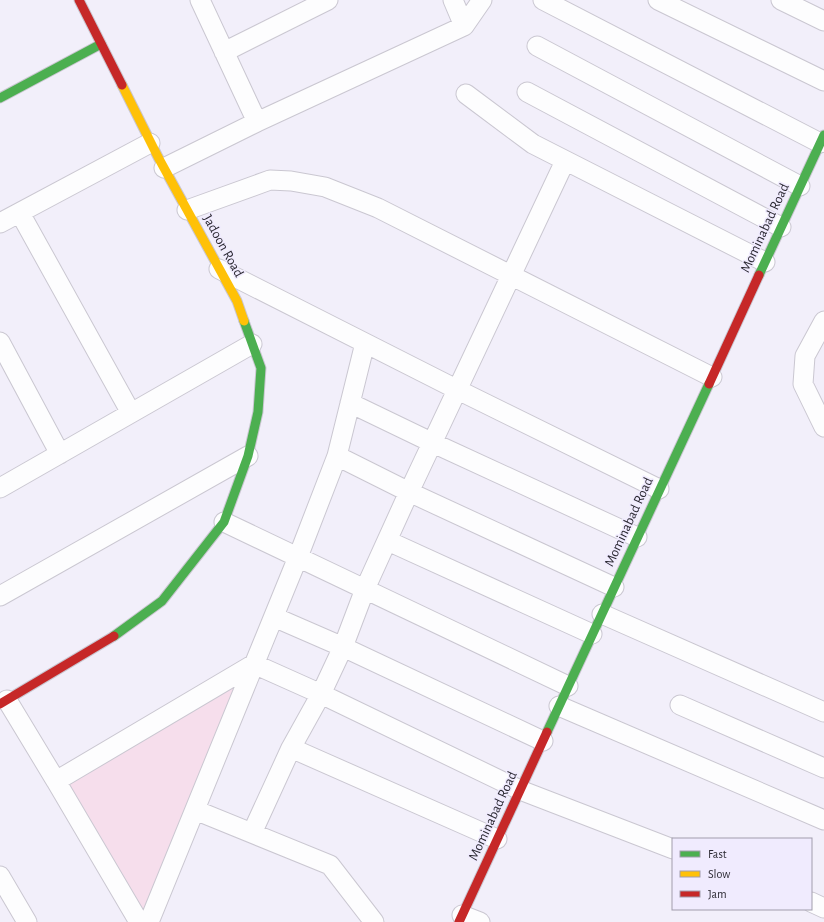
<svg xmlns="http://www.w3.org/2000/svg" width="824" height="922" font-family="'Alegreya Sans',sans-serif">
<rect width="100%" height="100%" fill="#f2effa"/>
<path fill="#f6deec" d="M254 664 149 922 56 781Z"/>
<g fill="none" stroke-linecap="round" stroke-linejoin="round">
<g stroke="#cac7d1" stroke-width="21">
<path id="street" d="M200 0 257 122
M453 0 464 26
M543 0 820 143
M658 0 824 81
M781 0 824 21
M537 46 800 186
M224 52 328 0
M527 92 781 227
M466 94 533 144 765 262
M164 168 257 122 464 26 482 0
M187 210 270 180 291 181 325 187 378 208 712 377
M20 213 131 413
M0 223 150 143
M219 269 458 390 659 489
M824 321 805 356 803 384 824 427
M0 342 60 454
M350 403 433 443 637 537
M337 456 409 492 614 587
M0 488 252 344
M224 522 568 686
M388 541 592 634
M0 596 248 456
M602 614 824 712
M274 617 343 647 543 741
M7 700 56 781
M680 705 824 768
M559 706 824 820
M291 748 497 839
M195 810 330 865 374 922
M252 833 291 748 321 694 343 647 365 589 409 492 565 161
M0 876 27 922
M811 902 824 908
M462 915 480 922
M139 922 56 781 254 664 321 694 520 790 673 849
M149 922 298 557 337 456 365 343"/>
</g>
<g stroke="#cac7d1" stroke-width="11">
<path id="fast" d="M0 98 101 44
M759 275 824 135
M114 636 162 601 224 522 248 456 258 412 261 368 244 321
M547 732 709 384"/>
</g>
<g stroke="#cac7d1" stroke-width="11">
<path id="slow" d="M122 85 158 157 237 301 244 321"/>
</g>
<g stroke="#cac7d1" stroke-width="11">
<path id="jam" d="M79 0 122 85
M709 384 759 275
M0 704 114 636
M459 922 547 732"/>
</g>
<use href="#street" stroke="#fdfdfe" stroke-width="19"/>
<use href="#fast" stroke="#4caf50" stroke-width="9"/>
<use href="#slow" stroke="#ffc107" stroke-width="9"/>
<use href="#jam" stroke="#c62828" stroke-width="9"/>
</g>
<g text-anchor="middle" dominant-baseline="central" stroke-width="3" stroke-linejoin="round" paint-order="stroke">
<g font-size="14" fill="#2b2932" stroke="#f0ebfe">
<text transform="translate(765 228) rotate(-65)">Mominabad Road</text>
<text transform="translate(223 246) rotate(61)">Jadoon Road</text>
<text transform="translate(629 522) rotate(-65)">Mominabad Road</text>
<text transform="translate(493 816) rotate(-65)">Mominabad Road</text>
</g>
</g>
<rect x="672" y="838" width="140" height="72" fill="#f0ebfe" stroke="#a19dac"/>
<rect x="680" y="851" width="20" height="6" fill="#4caf50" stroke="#a19dac"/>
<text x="708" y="858" font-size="12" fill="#2b2932">Fast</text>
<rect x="680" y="871" width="20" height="6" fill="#ffc107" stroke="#a19dac"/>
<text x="708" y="878" font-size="12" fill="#2b2932">Slow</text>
<rect x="680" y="891" width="20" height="6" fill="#c62828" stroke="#a19dac"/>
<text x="708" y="898" font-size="12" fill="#2b2932">Jam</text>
</svg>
